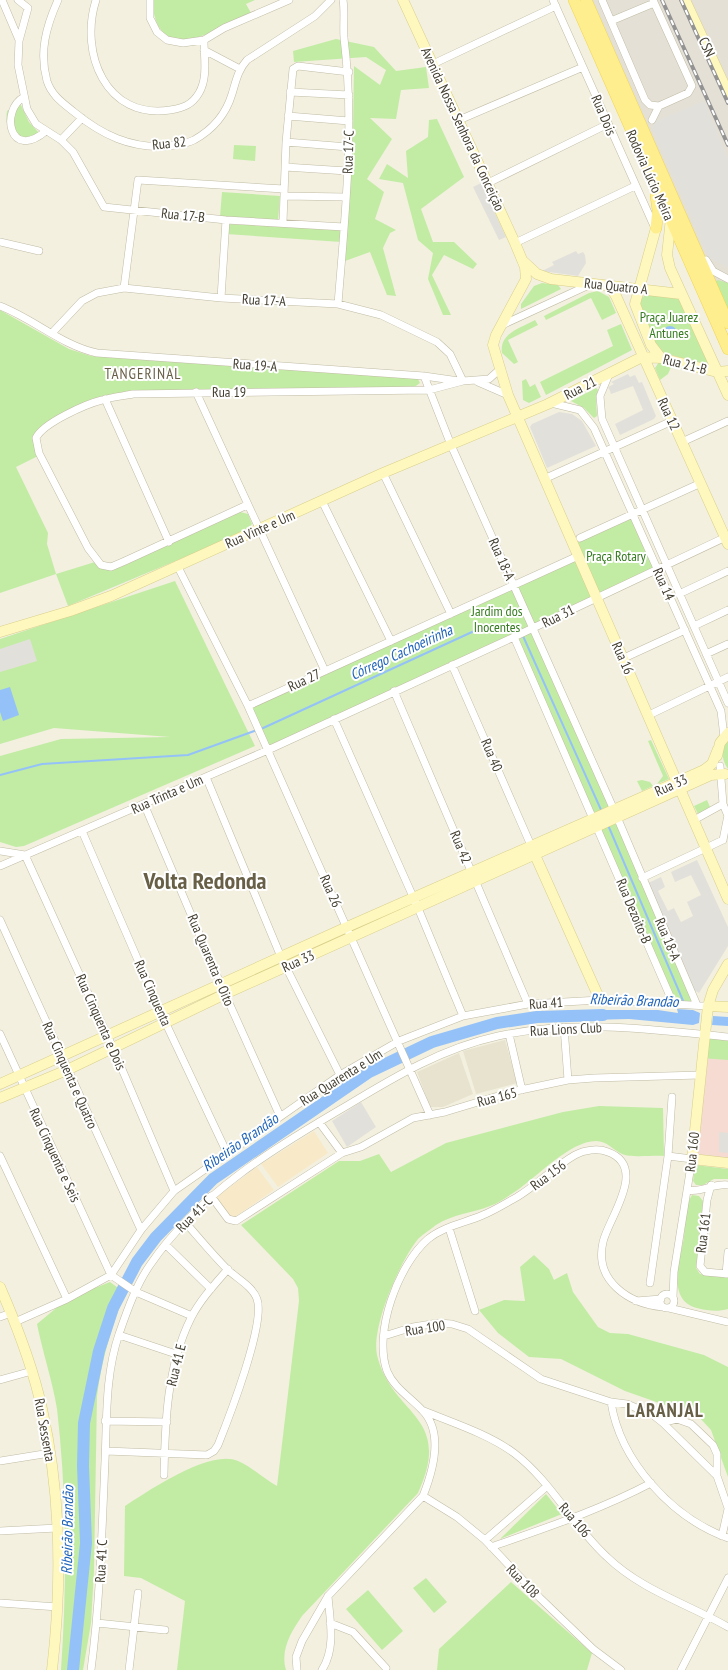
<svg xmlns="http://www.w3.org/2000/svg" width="728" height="1670" font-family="'PT Sans Narrow',sans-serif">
<rect width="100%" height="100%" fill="#f3f0e0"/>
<path fill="#e7e3ce" d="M505 1040 517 1083 476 1094 463 1051Z
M459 1053 473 1094 443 1107H430L417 1072Z"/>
<path fill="#f8eac8" d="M314 1131 328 1153 278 1187 261 1164Z
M257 1167 274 1190 232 1219 215 1198Z"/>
<path fill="#e4e0d6" d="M589 0H728V315Z"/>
<path fill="#f5dbd2" d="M704 1034 728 1037V1163L692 1159Z"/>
<path fill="#c2eca4" d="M152 0H255L246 4 251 13C214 31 157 69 152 0Z
M336 39 374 47 396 71 426 67 429 88 401 90 396 119 370 118 392 139 367 179 384 192 375 219 396 230 390 233 383 248 396 296 387 295 370 252 345 261 353 129 354 66 380 85 386 70 366 57 294 62 293 51Z
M20 103 29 122 40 134 29 140C13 134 4 130 7 111Z
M437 119 464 177 421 209 433 242H454L477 264 473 269 444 255 432 275 451 315H443L428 279 433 253 418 240 403 183 379 179 387 164 408 178 406 151 428 137 429 120Z
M234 145 256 146 255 161 233 159Z
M222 192 280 196 278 221 220 217Z
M227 224 342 229 341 242 226 234Z
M718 280 728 283V315L714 282Z
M542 283 558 285 561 289 521 309V304L534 286Z
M598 291 609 297 616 313 602 320 591 298 546 320 544 316 589 293Z
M646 294 679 298 711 367 659 351 638 302Z
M0 310 69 349 91 356 412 378 418 379 420 383 413 388 150 391 85 404 42 426 32 437 38 456 16 467 48 533 47 544 56 574 95 562 104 569H115L240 512 248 514 252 524 247 531 68 606 56 574 0 593Z
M535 320 538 325 508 340 518 362 514 364 502 353C499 333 521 328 535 320Z
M621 324 632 350 546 395 540 382 613 346 607 330Z
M659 362 672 365 668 374 660 380 655 368Z
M526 379 530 387 535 384 541 397 529 403 523 400 522 381Z
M596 388 598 390 596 400 597 416 594 418 584 408 571 401Z
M633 515 658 569 533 628 614 810 594 819 514 637 268 750 248 706 578 556 572 542Z
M175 581 255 746 24 846 16 847 0 842V756L61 739 170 737 54 728 0 744V639Z
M651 740 669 779 657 784 663 776 648 741Z
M728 740V769C721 759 721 750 728 740Z
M642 780 650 782 653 786 642 791 637 781Z
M707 800 710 807 698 814 694 806Z
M617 818 697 1005 673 1003 597 827Z
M704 1034 728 1037V1060L701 1058Z
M599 1106 663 1108 664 1156C654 1155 630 1158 622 1154 613 1150 607 1141 596 1141 570 1141 537 1177 516 1191 508 1196 499 1203 490 1206 472 1213 453 1214 436 1225 431 1229 423 1234 418 1239 400 1261 371 1327 377 1355 392 1417 454 1414 418 1493L302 1616C291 1632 280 1650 286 1670H177L185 1601 141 1578 124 1576 125 1506C149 1491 209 1449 238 1461 252 1467 264 1479 277 1486L299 1301 298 1288 293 1279 241 1225 339 1161H360L379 1154 391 1172 446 1143 563 1112Z
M695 1165 728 1169V1179H714L703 1185H696L693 1181Z
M692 1195 699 1196 703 1201 696 1268 700 1274 728 1278V1309C718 1312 708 1311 697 1308 666 1300 680 1260 684 1237 685 1225 685 1205 692 1195Z
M534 1255 549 1269 554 1280 567 1273 573 1292 598 1327 610 1333 628 1334 704 1355 728 1367V1477L711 1430 699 1417 625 1391 561 1359 529 1357 498 1333 479 1310 504 1300 525 1301 520 1267Z
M110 1282 125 1293C111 1329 102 1358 97 1396L94 1571 91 1623 83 1670H61C67 1583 67 1496 57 1409 53 1383 42 1350 37 1324L67 1299Z
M546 1494 562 1514 500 1539Z
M426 1578 447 1602 434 1613 413 1588Z
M511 1582 592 1653 587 1670H437L439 1649Z
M368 1590 403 1631 382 1650 346 1609Z"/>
<path fill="#e2e0da" d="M704 101 728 158V268L709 258 652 128 656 121Z
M481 183 506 237 499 240 473 187Z
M576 251 578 254 583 252 585 255 586 263 578 276 542 271 554 265 552 262Z
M628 374 630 377 635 375 639 383 642 382 656 416 654 419 620 435 615 424 643 410 633 386 611 394 610 391 608 387 614 384 611 382Z
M559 412 572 414 582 421 596 446 547 468 530 427 532 424Z
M30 639 37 661 0 672V649Z
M697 860 728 927V946L699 993 694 990 646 884 661 877 665 887 658 891 668 911 674 908 681 922 693 916 687 902 701 895 691 875 675 882 671 872Z
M361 1102 376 1127 347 1147 332 1121Z
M719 1132 728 1133V1153L719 1152Z"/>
<path fill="#94c2f8" d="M663 333a7 7 0 1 1 14 0a7 7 0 1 1-14 0Z
M10 687 19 715 3 721 0 712V690Z
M677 1009 693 1010 700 1013 699 1023 693 1025 629 1019 588 1020V1010H658L678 1013Z
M713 1016 728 1017V1026L712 1025Z"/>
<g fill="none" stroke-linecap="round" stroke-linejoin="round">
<path stroke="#94c2f8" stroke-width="2" d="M523 636 602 812
M261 729 472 632 495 625 516 626 521 632
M0 775 42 764 188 755 257 730
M608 825 684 1003"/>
<path stroke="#94c2f8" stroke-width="12" d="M73 1670 86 1543 83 1466 84 1423 99 1351 113 1308 137 1262 156 1237 213 1179 369 1072 432 1042 497 1023 537 1017 603 1015"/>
<g stroke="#c1bca5" stroke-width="8">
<path id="street" d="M2 0 19 40
M18 0 28 8 19 41 18 65 27 109 36 124 61 140 73 152 104 207 226 220 344 227
M58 0C46 27 39 52 47 81 52 96 63 103 74 112 102 135 131 149 168 146 177 145 186 144 194 140 212 130 226 114 232 94 236 81 238 70 247 60L315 16 331 0
M96 0C79 53 106 120 170 110 183 108 192 105 199 93 208 78 204 58 204 40
M150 0V18L157 32 167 40 183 43 204 40 224 28 289 0
M553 0 654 226
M602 0 645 100 650 105 659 106
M611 21 654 3
M204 50 240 69
M433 64 556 6
M290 92 349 95
M24 97C0 110 9 162 46 131
M288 116 349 121
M459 120 583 67
M652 120 659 106 688 93 692 86 653 0
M61 140 82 118
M286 142 348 147
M285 167 347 171
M486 184 608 124
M284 196 346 197
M283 222 286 142 293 69 298 66 349 72
M0 242 39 251
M515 243 635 186
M706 260 713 271 728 279
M124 288 138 180 284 189
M221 298 226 220
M338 304C345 216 355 126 344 38 343 25 345 12 343 0
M0 306C34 319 61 345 97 353L424 376 459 381
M502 325 591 284
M52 333 82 301 97 293 124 288 221 298 338 304 381 315 437 342 450 354 463 381
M610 372 600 396 602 419 728 703
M424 376 451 445 614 810 697 1005
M478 382 508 395
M196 392 325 671
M105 399 169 542
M551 403 580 410 594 428 721 711 724 737
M682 442 728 421
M383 473 451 614
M544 479 672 421
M322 501 391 641
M247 505 125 561 111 567 101 565 88 548 39 453 36 438C43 423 86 404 102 400 112 397 123 396 133 394L429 390 463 381 489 379 499 370
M580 538 701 483
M177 565 248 706 430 1115
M679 594 728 571
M694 626 728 610
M514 637 673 1003
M706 654 728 644
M624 658 685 630
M452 665 533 850
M394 691 528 1004
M248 706 578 556
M649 715 728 677
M334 719 418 908 463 1016
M720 766 723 804 728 816
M206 777 281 957 340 1075
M144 804 221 985 280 1116
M694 820 723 804
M82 831 160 1011 227 1153
M723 840 728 815
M0 851 25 855 113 1048 174 1191
M0 866 268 750 514 637 728 536
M642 878 723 840
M0 920 141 1230
M564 1027 568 1080
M0 1034 111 1275 136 1292 192 1316
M509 1034 522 1090
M319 1122 342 1153
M0 1156 67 1299
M668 1156 692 1159 674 1272 673 1297
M711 1185 707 1200 700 1266 705 1272 728 1274
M688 1190C701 1193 714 1183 728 1185
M211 1196 228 1219 236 1221 342 1153 361 1147 413 1118 445 1112 511 1092 568 1080 594 1078 700 1075
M449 1228 475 1311
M166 1245 211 1289
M726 1274 728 1252
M650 1283 668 1156 672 1097
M660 1301a7 7 0 1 1 14 0a7 7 0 1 1-14 0Z
M636 1301 661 1299
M669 1308 728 1322
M0 1317 11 1313
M15 1322 67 1299 111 1275 141 1230 174 1191 340 1075 399 1041 463 1016 528 1004 600 1000 708 1006
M119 1335 176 1354
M384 1336 413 1327 438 1323 452 1324 468 1329 541 1379 611 1402 627 1404 653 1415 663 1423 677 1419 691 1424 713 1445 717 1454V1476L728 1508
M0 1380 32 1371
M611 1402C620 1461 672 1518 728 1538
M424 1411C453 1423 488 1434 514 1453 551 1481 573 1526 607 1557 641 1590 688 1604 728 1627
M105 1421 167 1422
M663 1423 717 1476
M106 1451 207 1455 214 1451 218 1445C228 1420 266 1323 257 1299 253 1287 238 1279 228 1270 213 1255 199 1238 185 1222
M0 1461 50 1453
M164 1475C165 1422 167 1366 191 1318 200 1300 215 1284 228 1269
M423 1496 457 1517 485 1540 540 1598 593 1649 621 1670
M0 1531 57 1528
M722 1536 728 1509
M485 1540 546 1487
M491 1547C545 1528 600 1510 651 1483
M0 1603 58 1607
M97 1623 165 1630
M330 1623 353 1632 386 1668
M91 1670C100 1601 102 1531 105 1461 107 1419 105 1375 119 1334 127 1311 136 1285 150 1265 199 1193 274 1148 348 1105 396 1076 443 1048 498 1036 575 1019 651 1029 728 1037
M129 1670 138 1593
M297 1670 296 1657 302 1641 328 1596 423 1496C433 1471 444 1432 422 1410 410 1397 394 1388 387 1371 373 1333 398 1265 428 1239 444 1226 465 1223 483 1215 495 1210 506 1203 517 1197 537 1185 554 1167 575 1155 584 1150 598 1148 608 1152 649 1167 608 1219 603 1242 594 1281 629 1304 663 1307
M322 1670C336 1648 330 1621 328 1596
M681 1670 728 1578"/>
</g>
<g stroke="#d8cf8a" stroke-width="11">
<path id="secondary" d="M403 0 515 243 525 267 526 279 496 335 493 345 508 395 728 899
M685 0 728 93
M671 218 667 255 670 268 728 395
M656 228 635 304 651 345 661 358
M524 262 537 274 551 279 681 294
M609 285 616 296 728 544
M0 632 70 611 111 596 383 473 548 404 642 357 661 358 717 372 728 371
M717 756 720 743 728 733
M535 855 600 1000
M728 964 713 990 708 1006 692 1159 728 1163
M708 1006 728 1007
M0 1084 347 927 704 770 712 764 718 749
M0 1098 67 1070 225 994 711 775 725 774
M0 1287C17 1326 33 1367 42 1409 61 1494 62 1584 52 1670"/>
</g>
<g stroke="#f0d651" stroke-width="12">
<path id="primary" d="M574 0 728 349
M586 0 728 323
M656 228 658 210 656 196"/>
</g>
<use href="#street" stroke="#fff" stroke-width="7"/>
<use href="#secondary" stroke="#fff8be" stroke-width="10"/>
<use href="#primary" stroke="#ffee8d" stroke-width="11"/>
<g stroke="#939393" stroke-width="4">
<path id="rail" d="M662 0 728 145
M681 0 728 103"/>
</g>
<use href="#rail" stroke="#fff" stroke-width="2" stroke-dasharray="5.5" stroke-linecap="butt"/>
</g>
<g text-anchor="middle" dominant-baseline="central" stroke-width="4" stroke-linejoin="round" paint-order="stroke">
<g font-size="14" fill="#443f31" stroke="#fff">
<text transform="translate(707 47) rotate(65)">CSN</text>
<text transform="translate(604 115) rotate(67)">Rua Dois</text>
<text transform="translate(463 129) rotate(65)">Avenida Nossa Senhora da Conceição</text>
<text transform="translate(169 143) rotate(-6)">Rua 82</text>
<text transform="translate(348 152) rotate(-88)">Rua 17-C</text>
<text transform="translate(650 175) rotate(66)">Rodovia Lúcio Meira</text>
<text transform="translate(183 215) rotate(6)">Rua 17-B</text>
<text transform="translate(616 286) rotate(6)">Rua Quatro A</text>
<text transform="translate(264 300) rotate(3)">Rua 17-A</text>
<text transform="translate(685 364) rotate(14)">Rua 21-B</text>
<text transform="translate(255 365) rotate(4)">Rua 19-A</text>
<text transform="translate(580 388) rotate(-27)">Rua 21</text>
<text x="229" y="392">Rua 19</text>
<text transform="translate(669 414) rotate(65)">Rua 12</text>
<text transform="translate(260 529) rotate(-24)">Rua Vinte e Um</text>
<text transform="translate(502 559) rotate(66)">Rua 18-A</text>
<text transform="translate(664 584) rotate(66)">Rua 14</text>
<text transform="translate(558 616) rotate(-26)">Rua 31</text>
<text transform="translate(623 658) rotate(66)">Rua 16</text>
<text transform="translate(304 680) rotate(-25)">Rua 27</text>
<text transform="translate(492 755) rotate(67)">Rua 40</text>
<text transform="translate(671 785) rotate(-24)">Rua 33</text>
<text transform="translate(167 794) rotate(-24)">Rua Trinta e Um</text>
<text transform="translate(461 847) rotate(67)">Rua 42</text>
<text transform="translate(331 891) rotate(66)">Rua 26</text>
<text transform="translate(634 911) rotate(67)">Rua Dezoito-B</text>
<text transform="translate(668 939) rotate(67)">Rua 18-A</text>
<text transform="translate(211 960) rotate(67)">Rua Quarenta e Oito</text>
<text transform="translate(298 961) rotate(-24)">Rua 33</text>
<text transform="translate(153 993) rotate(66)">Rua Cinquenta</text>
<text transform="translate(546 1003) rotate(-4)">Rua 41</text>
<text transform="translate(101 1022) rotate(66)">Rua Cinquenta e Dois</text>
<text transform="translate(566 1029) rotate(-3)">Rua Lions Club</text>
<text transform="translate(70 1075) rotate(66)">Rua Cinquenta e Quatro</text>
<text transform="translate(341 1077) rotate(-32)">Rua Quarenta e Um</text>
<text transform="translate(497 1097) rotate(-15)">Rua 165</text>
<text transform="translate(692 1152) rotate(-84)">Rua 160</text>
<text transform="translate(55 1155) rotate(65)">Rua Cinquenta e Seis</text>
<text transform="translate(548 1175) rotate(-37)">Rua 156</text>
<text transform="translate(194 1214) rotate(-45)">Rua 41-C</text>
<text transform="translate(703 1233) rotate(-83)">Rua 161</text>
<text transform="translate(425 1328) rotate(-9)">Rua 100</text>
<text transform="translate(176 1365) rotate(-76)">Rua 41 E</text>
<text transform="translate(45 1430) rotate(80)">Rua Sessenta</text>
<text transform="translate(575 1520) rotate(49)">Rua 106</text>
<text transform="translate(101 1561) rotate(-87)">Rua 41 C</text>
<text transform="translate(523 1581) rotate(46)">Rua 108</text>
</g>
<g font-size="14" fill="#357b1f" stroke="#fff">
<text x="669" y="317">Praça Juarez<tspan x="669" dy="16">Antunes</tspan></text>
<text x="616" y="556">Praça Rotary</text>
<text x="497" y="611">Jardim dos<tspan x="497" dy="16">Inocentes</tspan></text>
</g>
<g font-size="15" letter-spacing="1" fill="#685f47" stroke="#fff">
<text x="143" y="373">TANGERINAL</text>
</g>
<g font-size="15" font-style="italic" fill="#2064ba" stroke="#fff">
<text transform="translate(401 652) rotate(-25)">Córrego Cachoeirinha</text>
<text transform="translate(634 1000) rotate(2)">Ribeirão Brandão</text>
<text transform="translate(240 1142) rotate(-35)">Ribeirão Brandão</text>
<text transform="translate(67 1530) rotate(-89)">Ribeirão Brandão</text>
</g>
<g font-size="19" font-weight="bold" letter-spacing="1" fill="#685f47" stroke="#fff">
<text x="665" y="1410">LARANJAL</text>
</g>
<g font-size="24" font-weight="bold" fill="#685f47" stroke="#fff">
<text x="205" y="880">Volta Redonda</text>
</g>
</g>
</svg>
